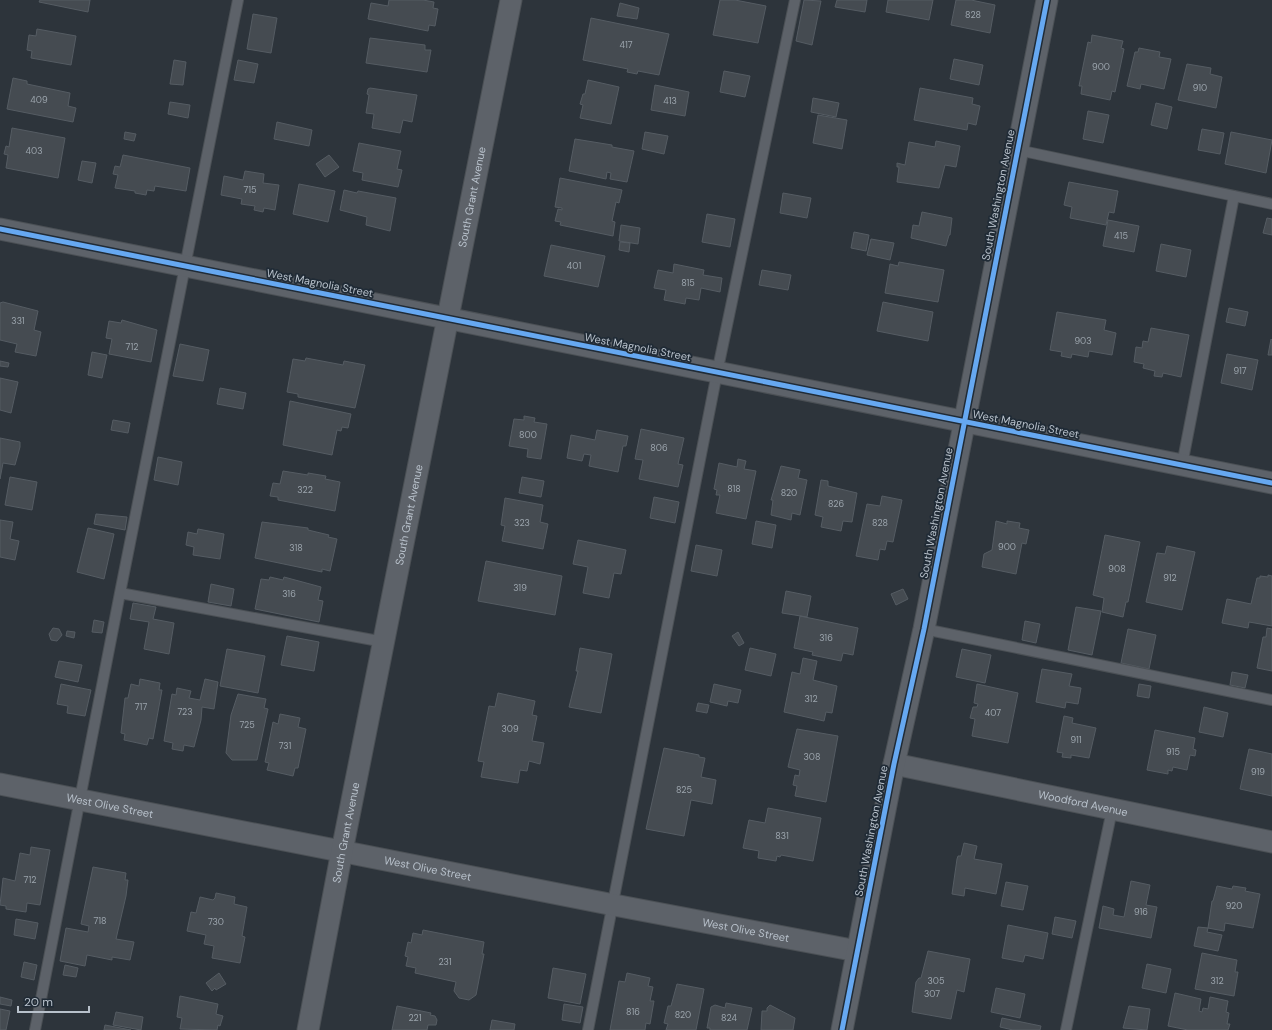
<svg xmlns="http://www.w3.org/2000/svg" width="1272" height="1030" font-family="'DM Sans',sans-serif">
<rect width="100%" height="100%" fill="#2d343b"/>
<path fill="#454b51" stroke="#555c63" d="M40 0H90L88 12 39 2Z
M389 0H423L434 2 433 8 438 9 435 26 429 25 428 31 368 19 371 3 388 6Z
M720 0H735L766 6 758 43 713 35Z
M804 0 821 1 812 45 796 41Z
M837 0H867L865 12 835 7Z
M888 0H933L929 20 886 12Z
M956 0H971L995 5 990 33 951 25Z
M620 3 639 8 637 19 617 16Z
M253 14 277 18 271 53 247 49Z
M591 18 669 34 659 75 638 71 637 74 627 72 628 69 583 60Z
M37 29 76 36 71 65 31 58 32 51 27 50 29 35 36 36Z
M1092 35 1123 41 1121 48 1124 49 1115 92 1112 91 1110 100 1081 94 1082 86H1079L1088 42 1091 43Z
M370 38 425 45V50H431L427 72 366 63Z
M1139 48 1160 52 1159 57 1171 59 1164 89 1141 84 1140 89 1127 86 1135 52H1138Z
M954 59 983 65 979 85 950 79Z
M174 60 186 62 183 85 170 84Z
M238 60 258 64 254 83 234 80Z
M1187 64 1211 68 1210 74 1222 77 1216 108 1178 100Z
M724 71 750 76 745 97 720 92Z
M13 78 27 81V84L70 93 68 106 76 108 73 122 7 109Z
M588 80 619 87 611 124 580 118 583 105 580 104 583 94H585Z
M655 85 689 92 685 116 651 110Z
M370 88 417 95 412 122 403 120 400 133 372 128 374 114 366 113 369 95 367 94 368 89Z
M920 88 973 98 972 104 980 106 976 125 968 123 967 130 914 120Z
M813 98 839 103 836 117 811 112Z
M170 102 190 105 188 118 168 114Z
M1156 103 1172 107 1167 129 1151 125Z
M1088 111 1109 115 1103 143 1083 139Z
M818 115 847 120 842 149 813 143Z
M277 122 312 130 309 146 274 139Z
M12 128 65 138 58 178 6 168 8 155 4 154 6 146 9 147Z
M1202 129 1224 133 1220 154 1198 150Z
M125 132 136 134 134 141 124 139Z
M645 132 668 136 664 154 642 149Z
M1231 132 1272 140 1266 173 1225 164Z
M575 139 612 145V147L634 151 627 182 610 179 611 173 607 172 606 179 569 171Z
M936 141 960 146 956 167 945 165 939 188 897 182 899 167H897V163L905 165 909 142 935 147Z
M359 143 401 151 397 169 402 170 398 187 362 180 363 173 353 171Z
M123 155 190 168 186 191 155 186 154 191 147 190 146 195 135 193V191L115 188 118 175 113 174 115 166 120 167Z
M329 155 339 167 325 177 316 164Z
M82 161 96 163 92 183 78 180Z
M245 171 264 174 263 183 279 185 275 210 264 208 263 212 254 210 255 206 241 204 242 199 221 195 224 176 243 180Z
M560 178 622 190 619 203 616 202 612 221 615 222 613 236 560 225 561 222 555 221 558 209 562 210V208L555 207Z
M1069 182 1118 191 1114 213 1109 212 1106 225 1070 218 1072 207 1064 205Z
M299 184 335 191 328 222 293 214Z
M344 190 357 193 358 191 396 198 390 231 366 225 367 217 340 210Z
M783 193 811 198 807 218 780 213Z
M922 212 952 218 950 235H949L946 246 911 238 913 225 919 226Z
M707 214 735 219 730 247 702 242Z
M1267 218 1272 219V235L1263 233Z
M1108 220 1139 226 1134 252 1103 246Z
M621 225 640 228 638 244 619 241Z
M854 232 869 235 866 251 851 248Z
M871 239 894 243 890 260 867 255Z
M620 242 630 243 629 252 619 250Z
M1161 244 1191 250 1186 277 1156 271Z
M551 245 605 256 598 287 544 276Z
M899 262 944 270 938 302 885 293 890 264 898 266Z
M674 264 704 270 703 275 722 278 720 292 701 288 699 300 686 298 685 304 664 300 666 290 654 288 658 270 673 273Z
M762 270 791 275 788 290 759 285Z
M3 302 38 311 34 330 41 332 36 356 15 352 17 344 0 340V303Z
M883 302 933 312 928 341 877 331Z
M1229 308 1248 312 1245 326 1226 322Z
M1057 312 1106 320 1104 330 1116 333 1112 355 1089 351 1088 357 1072 354 1071 358 1061 356 1062 352 1050 350Z
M122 320 157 330 151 362 109 354 112 339 106 338 109 321 121 323Z
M1151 328 1189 335 1181 377 1163 373 1162 377 1154 376 1155 371 1143 368 1144 364 1134 362 1136 347 1142 348 1143 341 1148 342Z
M1271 339 1272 340V355H1268Z
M180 344 209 350 203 381 173 376Z
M92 352 107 355 102 378 88 375Z
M1227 354 1258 360 1252 390 1221 383Z
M306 358 343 365 344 361 365 365 355 408 298 397V394L287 392 293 359 305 361Z
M0 361 9 363 8 367 0 366Z
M0 378 18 382 11 413 0 410Z
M220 388 246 393 243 409 217 404Z
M290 401 351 414 348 428 342 427 341 431 337 430 332 455 283 445Z
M524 416 535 418 534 422 547 424 541 459 527 457 528 449 509 446 514 419 524 420Z
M113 420 130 423 128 433 111 430Z
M641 429 684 438 678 464 683 465 678 487 639 479 643 460 635 459Z
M597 430 628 436 626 446H623L618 472 589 466 591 455 584 454 582 461 567 458 571 435 595 440Z
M0 438 20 442V447L15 465 3 463 0 479Z
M158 457 182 462 178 485 154 480Z
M738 459 746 461 744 469 756 471 746 519 716 513 720 495H716L717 490 714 489 719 463 737 467Z
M781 466 800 470 798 478 807 480 800 515 792 513 791 520 771 515 773 500H771Z
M283 471 308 475V473L326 476 325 479 340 482 335 511 278 500V497L270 496 273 483 280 484Z
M10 477 37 482 32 510 5 505Z
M522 477 544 481 541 497 519 493Z
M821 480 828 481V486L857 493 852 522 843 521 841 531 821 527 823 517 815 515Z
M882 496 902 500 893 542 887 541 885 550 880 549 878 560 856 556 867 504 880 506Z
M654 497 679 502 675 523 650 518Z
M505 498 543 505 540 522 548 524 543 549 502 541 505 526 501 525Z
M96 514 127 517 125 530 94 524Z
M0 520 13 522 10 539 19 541 15 560 0 557Z
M756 521 776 525 772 548 752 544Z
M996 521 1007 524V521L1020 523 1019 528 1029 530 1026 544 1022 543 1016 574 982 567 984 554 992 550Z
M262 522 308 528V530L329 535 328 537 337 539 330 571 322 569V572L255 558Z
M88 528 114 534 104 579 77 572Z
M198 529 224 534 220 559 193 555 194 547 186 545 188 532 197 534Z
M1105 535 1140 542 1128 602H1126L1123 617 1102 612 1104 598 1093 595Z
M578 540 626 550 621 574 614 573 609 598 583 593 588 567 573 564Z
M696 545 722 550 717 576 691 571Z
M1167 546 1195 552 1182 610 1146 602 1157 553 1165 554Z
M486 561 562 576 555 615 478 601Z
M1268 575 1272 576V626L1249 622 1248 628 1222 623 1227 599 1251 604 1257 578H1260V576L1268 577Z
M270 577 283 580 284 577 321 587 318 600 323 601 319 622 255 609 261 579 269 580Z
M211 584 234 589 231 606 208 602Z
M903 589 908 599 896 605 891 594Z
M786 591 811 596 807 617 782 613Z
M133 603 156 607 153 619 174 623 169 654 144 649 149 622 130 619Z
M1076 607 1101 611 1092 655 1068 650Z
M800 616 858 628 853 655 843 653 841 661 812 655 813 652 794 648Z
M94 620 104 622 102 633 92 632Z
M1025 621 1040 624 1036 643 1022 640Z
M53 628 59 629 62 635 57 641 51 640 49 634Z
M1267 628 1272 629V671L1257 668 1263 637H1266Z
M1128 629 1156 635 1149 669 1121 663Z
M67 631 75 632 74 638 66 636Z
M738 632 744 643 739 646 732 636Z
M287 636 319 642 314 671 281 665Z
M580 648 612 654 601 713 569 707 578 671H576Z
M750 648 776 654 771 676 745 670Z
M227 649 265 656 258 693 220 686Z
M962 649 991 655 985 683 956 677Z
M803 658 817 661 813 680 837 686 832 713 826 712 824 721 784 712 792 672 800 674Z
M59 661 82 665 78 682 55 677Z
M1042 669 1072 674 1069 686 1081 688 1078 704 1066 702 1065 708 1036 702Z
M1232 672 1248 675 1245 688 1230 685Z
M140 679 160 683 159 690H162L153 739 149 738 147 745 124 740 125 734 121 733 125 698H128L131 684 139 686Z
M205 679 218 682 214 709 202 707 201 720 194 747 184 745 183 751 172 749 173 743 164 741 172 694 176 695 177 688 191 691 189 698 200 700Z
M61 684 91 690 85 716 67 713 68 706 57 704Z
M714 684 741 690 738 703 728 701 727 706 710 702Z
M977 684 1018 693 1008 743 972 736 975 719 970 718 973 707H977L978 704 974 703Z
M1139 684 1151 686 1149 698 1137 696Z
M498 693 535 701 532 715 537 716 532 741 544 743 540 764 529 761 527 771 520 770 518 783 481 777 484 762 478 761 489 706 495 707Z
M238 694 266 699 264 708 268 709 257 760H232L226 753 231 715Z
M698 703 709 705 707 713 696 711Z
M1204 707 1228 713 1223 737 1199 732Z
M280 714 300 718 298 727 306 729 298 768H295L293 776 267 770 269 763 265 762 273 722 278 724Z
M1064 716 1073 718 1072 723 1096 728 1089 758 1071 755V758L1062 757 1063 753 1057 752Z
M797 729 838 736 826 802 795 796 797 786 793 785 795 775 799 776 800 770 788 767Z
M1155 730 1195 738 1193 749 1196 750 1195 756 1190 755 1187 770 1173 767 1172 771 1168 770V774L1147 770Z
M664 748 699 755V757L705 758 701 777 716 780 712 804 691 800 684 836 646 829Z
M1249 749 1272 754V796L1240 789Z
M768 808 821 818 813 861 781 855 780 857 777 856 776 861 758 858 759 851 743 848 749 820 765 823Z
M964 843 977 846 974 859 1002 864 996 894 965 888 964 896 952 894 957 859 958 856H961Z
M31 847 50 850 40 905 27 903 26 912 6 909V906L0 905 3 878 15 881 20 853 30 855Z
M93 867 126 873 125 880H128L126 896 116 939 134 942 130 960 112 957V960L87 955 85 966 60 961 66 928 88 932 89 926 81 924Z
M1131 881 1150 885 1146 905 1157 907 1151 938 1099 928 1103 906 1114 909 1113 915 1124 917Z
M1006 882 1028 886 1023 910 1001 906Z
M1217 886 1232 889 1233 886 1246 888 1245 891 1260 894 1253 928 1225 923 1224 931 1208 928 1212 901H1213Z
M216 893 235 897 234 904 247 907 242 936 245 937 240 963 212 958 214 946 204 944 206 935 187 931 191 912 196 913 200 897 213 900 215 898Z
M1055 917 1076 921 1072 938 1052 934Z
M16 919 38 923 35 939 14 935Z
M1008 925 1048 933 1043 959 1025 955 1023 962 1002 958Z
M1198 927 1208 928 1207 932 1222 935 1218 951 1194 946Z
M423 930 484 942 482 954H484L476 995 469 1000 459 998 454 991 456 982 415 973 416 968 406 966 408 957 405 956 408 942 411 943 413 933 422 935Z
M928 951 970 959 964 992 957 990 951 1019 912 1012 916 982 919 978H921Z
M1202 953 1237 960 1235 972H1238L1234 996 1195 989Z
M24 962 37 965 34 980 21 977Z
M1147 964 1171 969 1166 993 1142 988Z
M65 965 78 968 76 977 63 975Z
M553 968 586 974 580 1004 548 998Z
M219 973 226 984 216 990 215 988 212 991 206 983Z
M627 973 650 978 648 986 653 987 650 1001H654L650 1024 646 1023 645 1030H610L619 981 625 982Z
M677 984 704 989 696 1030H666L668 1024 664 1023 668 1006H671Z
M996 988 1025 994 1020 1018 991 1012Z
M1175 993 1201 999 1199 1011 1202 1012 1203 1008 1208 1009 1210 997 1228 1001 1226 1012 1229 1013 1227 1024H1230L1228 1030H1188L1168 1026Z
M180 996 218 1004 216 1014 223 1016 220 1026 218 1025 217 1030 180 1029 182 1018 177 1017Z
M0 997 12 1000 11 1006 0 1004Z
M726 1003 752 1008 747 1030H710V1028H707L711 1007 715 1005 725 1008Z
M564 1004 583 1007 580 1023 562 1020Z
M770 1005 795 1018 793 1030H761L762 1011H767V1008Z
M397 1006 431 1013 430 1015 435 1016 437 1020 436 1025H428L427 1030H392Z
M1129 1006 1150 1009 1147 1030 1123 1028Z
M0 1009 10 1011 6 1030H0Z
M116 1012 143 1017 141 1030 113 1025Z
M1002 1018 1041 1026 1040 1030H1013L1000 1027Z
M492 1020 515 1024 514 1030H490Z
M105 1025 131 1030H104Z"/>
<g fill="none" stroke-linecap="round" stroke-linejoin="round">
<g stroke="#4b5055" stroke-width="12">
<path id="lane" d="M1018 150 1272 204
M1182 465 1234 196
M120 593 384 642
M924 629 1272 700
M35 1030 120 593 238 0
M588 1030 717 373 795 0
M1066 1030 1112 810"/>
</g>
<g stroke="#4b5055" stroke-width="23">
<g id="street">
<path d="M0 229 1272 483"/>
<path id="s1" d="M894 764 1272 842"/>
<path id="s2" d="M0 784 614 905 857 951"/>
<path id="s3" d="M308 1030 342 851 511 0"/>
<path d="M842 1030 894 764 924 629 1047 0"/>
</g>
</g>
<use href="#lane" stroke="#5d6269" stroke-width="10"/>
<use href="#street" stroke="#5d6269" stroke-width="21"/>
<g stroke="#202b36" stroke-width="8">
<path id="cycleway" d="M0 229 1272 483
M842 1030 894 764 924 629 1047 0"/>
</g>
<use href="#cycleway" stroke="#66a8f1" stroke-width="5"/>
</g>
<g text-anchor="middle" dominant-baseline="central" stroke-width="3.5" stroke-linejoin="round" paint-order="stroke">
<g font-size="9" fill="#9ba4ac">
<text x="973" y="15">828</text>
<text x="626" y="45">417</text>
<text x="1101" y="67">900</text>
<text x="1200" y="88">910</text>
<text x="39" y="100">409</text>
<text x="670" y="101">413</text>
<text x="34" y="151">403</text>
<text x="250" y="190">715</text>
<text x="1121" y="236">415</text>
<text x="574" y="266">401</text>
<text x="688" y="283">815</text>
<text x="18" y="321">331</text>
<text x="1083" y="341">903</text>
<text x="132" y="347">712</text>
<text x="1240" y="371">917</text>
<text x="528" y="435">800</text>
<text x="659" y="448">806</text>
<text x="734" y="489">818</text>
<text x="305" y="490">322</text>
<text x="789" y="493">820</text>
<text x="836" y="504">826</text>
<text x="522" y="523">323</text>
<text x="880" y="523">828</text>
<text x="1007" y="547">900</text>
<text x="296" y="548">318</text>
<text x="1117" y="569">908</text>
<text x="1170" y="578">912</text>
<text x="520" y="588">319</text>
<text x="289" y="594">316</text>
<text x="826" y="638">316</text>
<text x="811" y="699">312</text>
<text x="141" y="707">717</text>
<text x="185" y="712">723</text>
<text x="993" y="713">407</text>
<text x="247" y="725">725</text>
<text x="510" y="729">309</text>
<text x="1076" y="740">911</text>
<text x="285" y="746">731</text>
<text x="1173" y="752">915</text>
<text x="812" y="757">308</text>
<text x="1258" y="772">919</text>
<text x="684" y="790">825</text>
<text x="782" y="836">831</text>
<text x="30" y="880">712</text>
<text x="1234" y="906">920</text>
<text x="1141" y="912">916</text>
<text x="100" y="921">718</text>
<text x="216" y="922">730</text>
<text x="445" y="962">231</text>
<text x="936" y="981">305</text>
<text x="1217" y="981">312</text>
<text x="932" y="994">307</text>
<text x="633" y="1012">816</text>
<text x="683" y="1015">820</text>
<text x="415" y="1018">221</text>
<text x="729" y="1018">824</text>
</g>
<g font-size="11" fill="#b8c1cb" stroke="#202b36">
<text transform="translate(998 195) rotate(-79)">South Washington Avenue</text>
<text stroke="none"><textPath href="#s3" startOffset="849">South Grant Avenue</textPath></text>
<text transform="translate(320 283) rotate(11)">West Magnolia Street</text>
<text transform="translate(638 347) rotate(11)">West Magnolia Street</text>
<text transform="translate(1026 424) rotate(11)">West Magnolia Street</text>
<text transform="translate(936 513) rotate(-79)">South Washington Avenue</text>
<text stroke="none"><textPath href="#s3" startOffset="525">South Grant Avenue</textPath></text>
<text stroke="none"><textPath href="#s1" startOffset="193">Woodford Avenue</textPath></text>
<text stroke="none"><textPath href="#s2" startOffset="112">West Olive Street</textPath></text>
<text transform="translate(871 831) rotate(-79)">South Washington Avenue</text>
<text stroke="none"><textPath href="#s3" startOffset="201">South Grant Avenue</textPath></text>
<text stroke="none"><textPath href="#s2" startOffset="436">West Olive Street</textPath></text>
<text stroke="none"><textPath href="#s2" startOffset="760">West Olive Street</textPath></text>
</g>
</g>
<path d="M18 1006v6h71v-6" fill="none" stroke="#b8c1cb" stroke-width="2"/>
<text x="24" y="1006" font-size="12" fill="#b8c1cb" stroke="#202b36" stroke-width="3" paint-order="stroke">20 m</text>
</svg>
